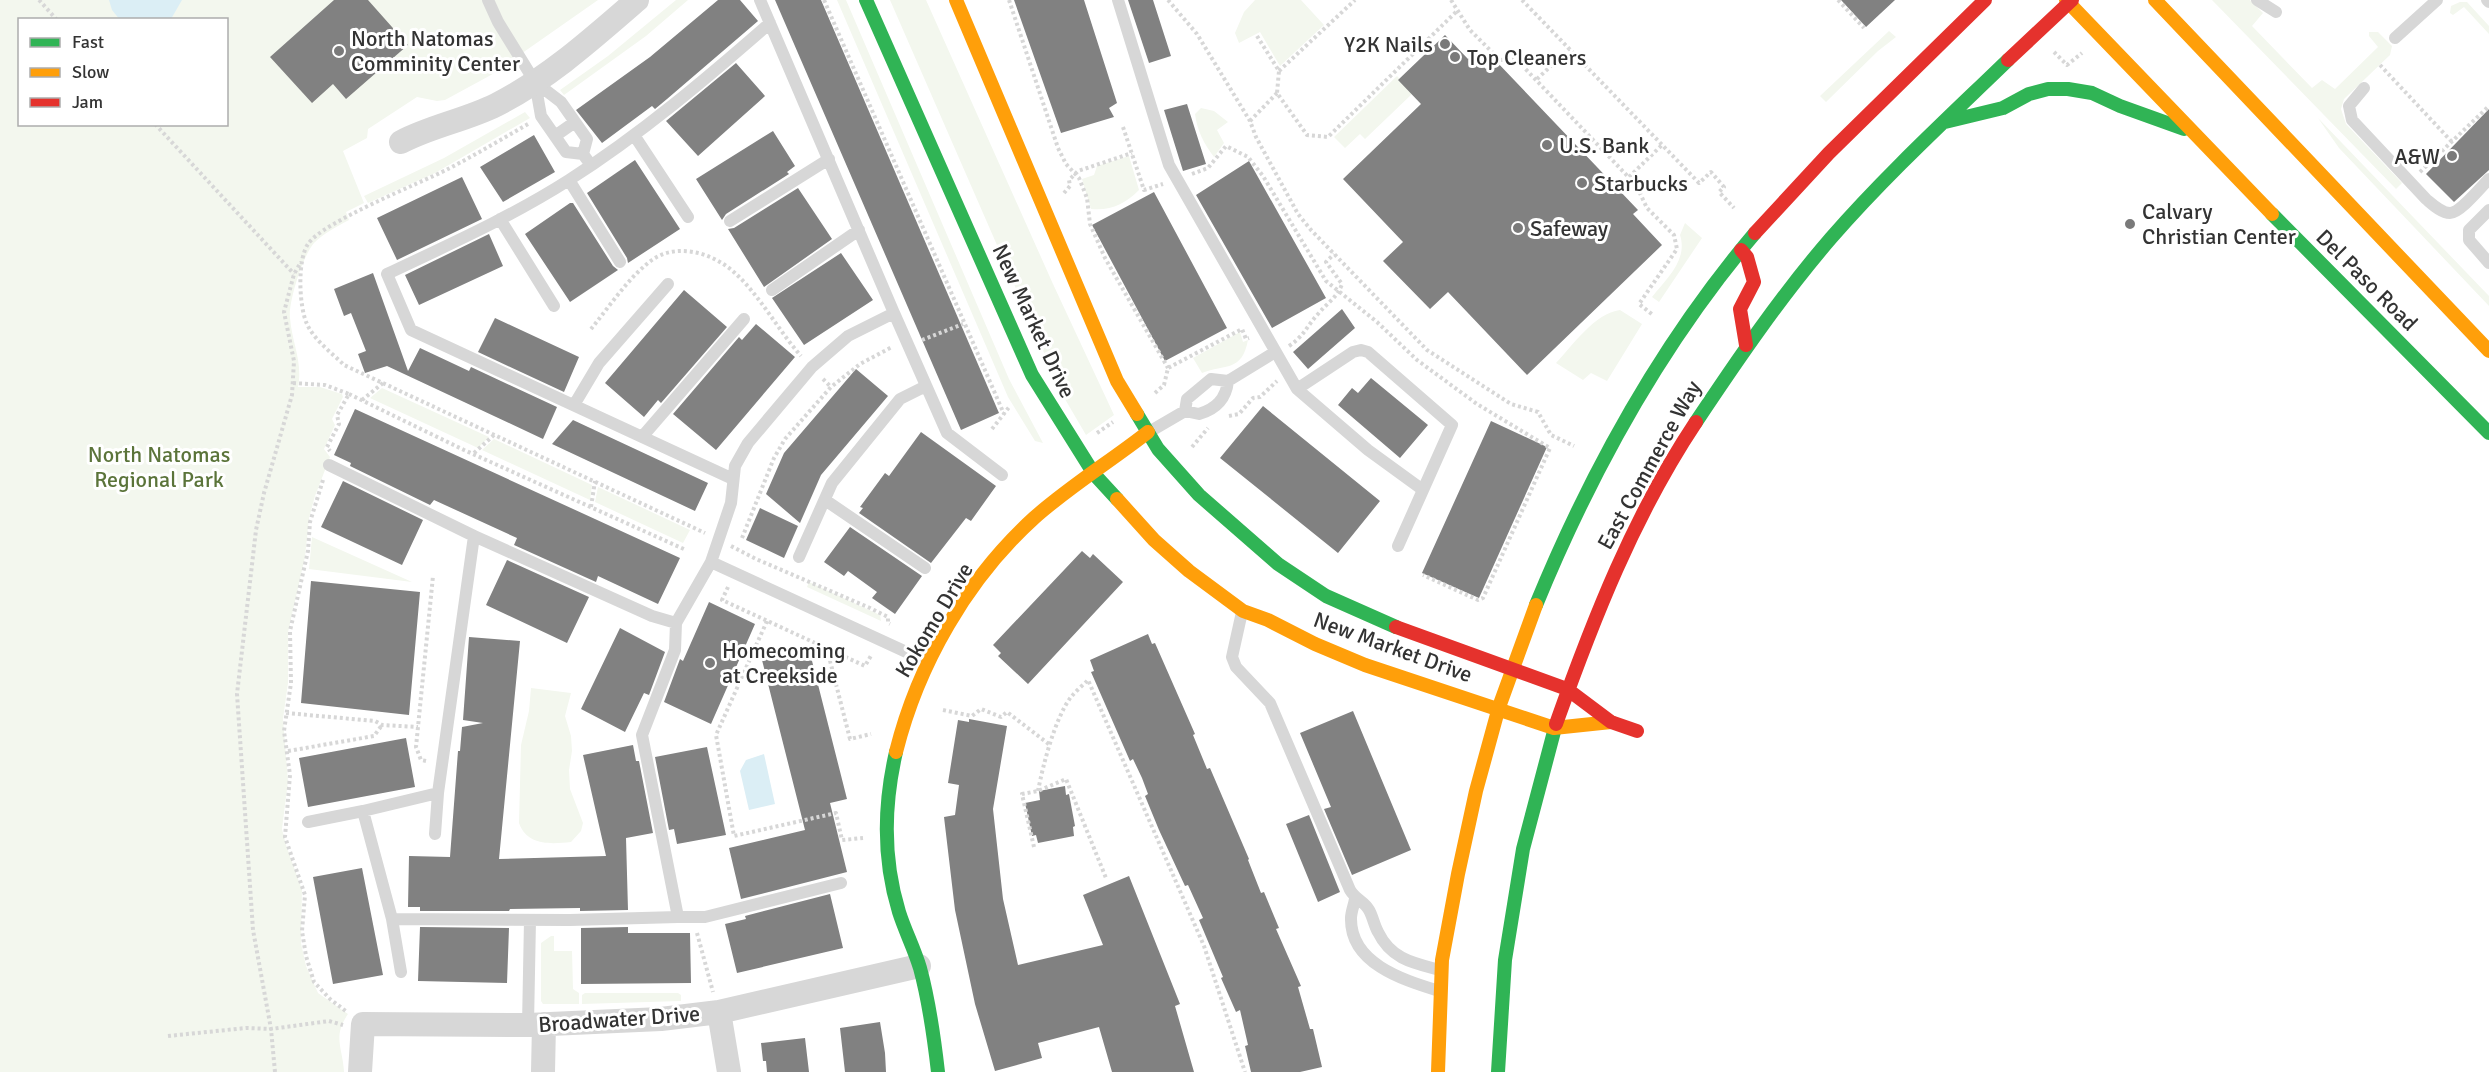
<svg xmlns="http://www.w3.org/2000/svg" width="2489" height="1072" font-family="Signika,sans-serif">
<rect width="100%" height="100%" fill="#fff"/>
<path fill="#f3f7ee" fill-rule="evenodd" d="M0 0H598L491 75 445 100 437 101 417 97 368 129 367 138 343 151 364 203 346 212 349 220C336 227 324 233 314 243 303 255 288 303 290 318 292 343 303 362 298 387H320L342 394 343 397 332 419 335 425 324 449 330 457 315 496 309 518 305 557 288 632V683L283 719 288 781 282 829 286 845 302 890 301 943 306 966 318 993 348 1014C332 1037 343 1048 344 1072H0ZM20 20H226V124H20Z
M676 0H688L646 36 564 95 560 90 608 56Z
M837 0H846L1009 379 1043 443 1035 441 1008 397Z
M890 0H926L1053 284 1114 415 1086 435 1062 394Z
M1255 0H1301L1324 25 1280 66 1260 32 1239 43 1235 33 1244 12Z
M2212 0H2250L2263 13 2252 26 2312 88 2322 80 2335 89 2378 47 2369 36V32H2378L2392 46 2390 55 2344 99 2341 109 2346 124 2402 183 2396 189Z
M2460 2H2467L2489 26V34L2464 7 2453 15 2450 13 2451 6Z
M1889 31 1896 37 1878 51 1826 102 1820 96Z
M1397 76 1413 93 1365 139 1360 134 1345 148 1334 137Z
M1201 108 1214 111 1228 122 1217 130 1224 143 1214 157C1204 144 1197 130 1195 114Z
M525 112 530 118 435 173 368 203 364 196 444 158Z
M2318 118 2489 296V306L2339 148Z
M1129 156 1139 190C1125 204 1111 211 1091 209L1082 179 1094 175 1097 166Z
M1685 223 1702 238 1659 302 1652 297C1667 278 1688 260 1680 235Z
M1620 310 1642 324 1607 381 1591 373 1583 380 1556 363C1573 345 1595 313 1620 310Z
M1240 332 1243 342 1248 340C1242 372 1225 364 1202 373L1193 358Z
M382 388 489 437 478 448 370 398Z
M494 439 592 485 590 500 482 450Z
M598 487 690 530 683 543 595 502Z
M312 537 412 582 309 569Z
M809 582 880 615 881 621 807 587Z
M531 688 571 693 565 716 571 736 572 751 569 770 570 789 583 823 581 831 571 842C551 844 527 846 519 823L521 745 529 711Z
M551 936H554V951H572L573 989 579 993V1004H543L541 1001V943Z
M585 993H678L681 995V1001L582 1004V995Z"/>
<path fill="#dbeef5" d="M109 0H182L171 19 120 20 112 10Z
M764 754 775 804 749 810 740 771 746 760Z"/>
<path fill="#818181" d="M334 0H368L408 45 346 99 333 84 312 103 270 57Z
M718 0H740L758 21 667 99 655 109 652 106 602 143 576 110 650 57Z
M775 0H821L999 413 961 430Z
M1014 0H1084L1117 103 1109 108 1114 117 1061 133Z
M1128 0H1153L1171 56 1149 63Z
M1841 0H1895L1866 27Z
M1445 35 1468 59 1472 55 1486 69 1495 60 1638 210 1633 214 1662 245 1527 375 1448 292 1430 309 1383 261 1403 242 1343 179 1421 104 1398 80Z
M736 63 765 96 698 156 666 121Z
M1187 104 1206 164 1183 171 1164 110Z
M2489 109V170L2454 202 2426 174Z
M773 131 795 166 787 172 789 174 726 214 722 220 696 179Z
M534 135 555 172 503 202 480 167Z
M635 160 680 229 628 263 627 258 587 193Z
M1249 161 1326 298 1272 328 1196 195Z
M462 177 482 219 397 260 377 218Z
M798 188 832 239 764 287 728 229 734 228Z
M1154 192 1227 328 1165 361 1092 225Z
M570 203H573L613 266 618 270 570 302 525 234Z
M489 234 503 266 419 305 405 275Z
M841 253 873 300 804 345 772 298Z
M373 273 408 371 420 348 469 371 471 367 557 407 543 439 387 366 365 373 358 354 366 351 351 313 344 316 334 289Z
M684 290 727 327 661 403 658 400 644 417 605 383Z
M1342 309 1355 328 1308 369 1293 352Z
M495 318 579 357 564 392 478 352Z
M756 324 795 357 716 450 673 414 739 337 742 340Z
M856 369 888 396 821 475 800 523 766 494 784 453Z
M1371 378 1428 425 1400 458 1338 405 1352 388 1358 393Z
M1263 406 1380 501 1338 553 1220 458Z
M355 409 680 558 658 604 598 576 596 582 514 545 517 538 434 500 430 505 350 466 351 463 334 455Z
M573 420 708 483 695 511 552 444Z
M1491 421 1547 447 1479 598 1422 573Z
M921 432 996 486 971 521 966 518 931 563 859 513 863 508 860 507 885 473 889 476Z
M343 481 423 520 402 565 321 527Z
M760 508 798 526 784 558 746 540Z
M850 527 922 576 895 614 872 598 877 592 848 571 844 576 824 562Z
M1082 551 1090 558 1093 554 1123 582 1028 684 998 656 1001 653 993 645Z
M507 560 589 597 567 643 486 605Z
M311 581 420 592 409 715 301 703Z
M709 602 755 624 711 724 664 702 680 659 683 661Z
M620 628 665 652 649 695 644 693 625 732 581 709Z
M1148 634 1152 644 1155 643 1195 734 1193 735 1207 769 1210 768 1249 859 1248 860 1261 893 1264 892 1279 928 1276 929 1301 986 1298 987 1310 1029H1313L1322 1067 1300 1072H1251L1245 1046 1248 1045 1240 1010 1236 1012 1221 978 1223 977 1199 920 1203 918 1188 885 1185 886 1159 830 1145 796 1148 794 1142 778 1133 759 1130 761 1091 672 1094 671 1090 660Z
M469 637 520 641 499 859 606 856 583 755 633 745 636 761H639L653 833 626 838 628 910 580 911V908L510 909 509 911H420V907H408L409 856 450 857 458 751H460L462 727 483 723 463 720Z
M809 649 847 799 830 803 847 872 741 899 729 848 805 830 762 660Z
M1353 711 1411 850 1352 875 1324 809 1331 807 1300 733Z
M969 719 1007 726 993 809 1003 899 1018 965 1103 945 1083 895 1129 876 1180 1004 1175 1006 1194 1072H1112L1099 1027 1038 1043 1042 1058 995 1071 975 1004 955 910 944 817 955 815 959 785 948 783 958 720 969 722Z
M406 738 415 787 308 807 299 758Z
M707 747 726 835 677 844 674 829 669 830 655 757Z
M1065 786 1066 795 1069 794 1075 826 1073 827 1074 836 1038 843 1036 835 1032 836 1025 803 1040 800 1039 791Z
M1309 815 1340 892 1318 902 1286 824Z
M362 868 383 975 333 984 313 877Z
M830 894 843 948 737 973 725 924 746 919 745 916Z
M420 927 509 928 507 983 418 981Z
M628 927V933H690L691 983 581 984V928Z
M880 1022 885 1053 886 1072H845L840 1028Z
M805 1038 809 1072H767L766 1061H763L761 1043Z"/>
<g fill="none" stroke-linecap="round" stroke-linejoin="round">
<path stroke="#d7d7d7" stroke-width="4" stroke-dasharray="3 3" stroke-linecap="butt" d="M39 0 57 20
M824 0 1004 414
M1009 0 1058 148 1066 164 1079 178 1087 198 1090 224 1105 258 1168 368
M1168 0 1197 34 1250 121 1256 137 1298 214 1311 230 1427 350 1511 404 1538 412 1551 435 1574 446
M1451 0 1470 30 1500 60 1516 59 1636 185 1647 208 1674 235 1677 249 1639 304 1653 315
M1522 0 1699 183 1711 172 1724 187 1719 192 1734 208
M1838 0 1864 28
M1257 36 1279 71 1277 93 1307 135 1328 137 1458 10
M2054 52 2067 65 2082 53
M2380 65 2452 142
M1279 71 1355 0
M1537 79 1569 49
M1250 121 1277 93
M155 124 294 274
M528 124C502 139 475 155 448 169 421 183 322 222 308 244 297 260 299 307 307 324 314 340 332 353 344 365L705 533
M1123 127 1144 190 1163 184
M2420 172 2489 106
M1192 174 1208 168 1226 146 1248 157 1263 176 1326 281 1377 322 1417 360 1477 404 1550 448 1483 598 1478 600 1423 575
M1629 177 1662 145
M1064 193 1070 186 1069 180 1078 171 1132 153
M591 329C609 307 626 281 648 263 674 241 712 252 735 273 761 297 778 330 801 356
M922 340 963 324
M1289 346C1305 335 1306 327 1318 314 1327 303 1337 298 1342 284L1326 262 1334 254
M823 379 831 387
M293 383 325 385 349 394 337 415 339 424 327 447 330 451
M1155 393 1164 385 1168 368 1242 329 1246 339 1249 338
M349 394 464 450 686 550
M362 400 383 383
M1229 416 1239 414 1253 398 1260 397 1277 381
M992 429 1010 406
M1097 433 1113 422
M1192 447 1208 428
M474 453 495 434
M323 480 310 522 308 551 290 631 291 683 284 731 290 775 285 837 305 895 302 931 306 956 314 982 330 999 347 1012
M591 507 595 481
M742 538 774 458 785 439 831 387 860 364 892 347
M731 546 756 559 870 608 888 617V623L890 624
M728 587 722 600 865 666 872 654
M767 621 716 735 734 836 836 813 842 840 863 838
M827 649 850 739 871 734
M943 710 972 716 981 709 1001 717 1007 712 1050 745
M286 713 375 721 382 725 418 727
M288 751 374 736 382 725
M426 761 421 760 416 747 433 576
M1038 791C1043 765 1055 718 1071 697 1076 691 1083 685 1088 680L1204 946 1245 1072
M1034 847 1022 794 1038 791 1066 779 1106 878
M697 933 713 992
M168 1036 246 1028 271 1029 329 1021 343 1025
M275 1072 271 1029 253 930 237 694 256 530 264 493 292 395 294 361 284 312 294 274 301 262"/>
<path stroke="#d7d7d7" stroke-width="12" d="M488 0 498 22 535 82 541 116 566 152 583 154
M1118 0 1169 165 1297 389 1368 450 1423 490 1452 425 1368 352 1361 350 1353 352 1297 389
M2257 0 2276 12
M2487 0 2489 2
M2395 38 2437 0
M535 82 561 102 587 139 583 154 588 161
M2364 88 2349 106 2352 120 2426 199C2432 204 2441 213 2450 213 2460 213 2481 187 2489 179
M634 135 688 217
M555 136 575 122
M569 180 620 262
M2489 210 2469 230V240L2489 263
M500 219 554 306
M730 221 829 159
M772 290 859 230
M894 313 947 433 1002 475
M1228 381 1275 352
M574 405 599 363 668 284
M1149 432 1185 411 1199 414C1216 409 1226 399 1228 381L1211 379 1187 399 1185 411
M642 437 744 319
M329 465 474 536
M733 479 411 330 387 274C448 245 511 217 569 180 641 134 706 79 770 23
M825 500 925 568
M1398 546 1423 490
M799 557 832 483 900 399 926 386
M711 562 731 503 735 466 748 443 812 367 848 336 894 313 760 0
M1242 612 1232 657 1236 667 1270 703 1350 890C1356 900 1364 901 1369 910 1373 917 1374 925 1378 932 1391 959 1413 963 1440 970
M363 811 438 793 474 536 652 616 676 623
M308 822 363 811 392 919 570 920 678 917
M435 834 438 793
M841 883 705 917H678L642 735 675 650 676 623 711 562 928 662
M1355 899C1354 905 1351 912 1351 918 1350 964 1404 980 1439 991
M392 919 401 972
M528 1025 530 920"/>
<path stroke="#d7d7d7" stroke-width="24" d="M401 142C431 126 466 120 496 105 549 78 593 38 637 0
M719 1012 729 1072
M360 1072 363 1024 528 1025 661 1019 719 1012 919 966
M543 1072 544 1024"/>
<path stroke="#30b455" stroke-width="14" d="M866 0 1032 375 1094 474 1117 499
M1945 122 2003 108 2029 94 2048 89H2068L2092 93 2120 106 2184 129
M2272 214 2489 433
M1137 414 1158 449 1199 495 1278 564 1326 596 1396 627
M1696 422C1738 359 1781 296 1831 238 1886 175 1948 118 2008 60
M1536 605C1591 471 1661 344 1755 233
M896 752C884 804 883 860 899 912 905 931 914 948 920 968 929 1001 934 1037 938 1072
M1498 1072 1505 960 1523 849 1556 724"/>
<path stroke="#ff9f0a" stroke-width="14" d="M956 0 1117 381 1137 414
M2066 0 2272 214
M2155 0 2489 351
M1117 499 1154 540 1189 571 1243 611 1268 620 1315 644 1365 665 1554 728 1611 722
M896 752C918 664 967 579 1034 518 1070 486 1111 461 1148 432
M1438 1072 1442 960 1458 874 1476 791 1499 707 1536 605"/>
<path stroke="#e5322d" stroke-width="14" d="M2008 60 2072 0
M1755 233 1829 153 1985 0
M1741 250 1747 257 1754 282 1740 309 1746 345
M1396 627 1567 689 1611 722 1637 731
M1556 724C1593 620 1634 515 1696 422"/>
</g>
<g fill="#7a7a7a" stroke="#fff" stroke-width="2">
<circle cx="1445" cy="44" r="6"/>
<circle cx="339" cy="51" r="6"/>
<circle cx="1455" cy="57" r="6"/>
<circle cx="1547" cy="145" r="6"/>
<circle cx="2452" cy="156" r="6"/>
<circle cx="1582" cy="183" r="6"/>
<circle cx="2130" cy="224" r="6"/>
<circle cx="1518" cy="228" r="6"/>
<circle cx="710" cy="663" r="6"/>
</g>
<g text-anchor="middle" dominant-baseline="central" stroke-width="6" stroke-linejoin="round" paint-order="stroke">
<g font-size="22" fill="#333" stroke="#fff" text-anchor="start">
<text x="351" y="38">North Natomas<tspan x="351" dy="25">Comminity Center</tspan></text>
<text x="1433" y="44" text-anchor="end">Y2K Nails</text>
<text x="1467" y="57">Top Cleaners</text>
<text x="1559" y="145">U.S. Bank</text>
<text x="2440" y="156" text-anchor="end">A&amp;W</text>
<text x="1594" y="183">Starbucks</text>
<text x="2142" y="211">Calvary<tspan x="2142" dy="25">Christian Center</tspan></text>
<text x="1530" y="228">Safeway</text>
<text x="722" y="650">Homecoming<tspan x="722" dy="25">at Creekside</tspan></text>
</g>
<g font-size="22" fill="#333" stroke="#fff">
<text transform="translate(2367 280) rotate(45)">Del Paso Road</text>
<text transform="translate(1034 321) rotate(65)">New Market Drive</text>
<text transform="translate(1649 465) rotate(-61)">East Commerce Way</text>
<text transform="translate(934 620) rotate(-59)">Kokomo Drive</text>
<text transform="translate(1393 647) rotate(20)">New Market Drive</text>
<text transform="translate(619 1019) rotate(-4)">Broadwater Drive</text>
</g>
<g font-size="22" fill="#5b743a" stroke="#fff">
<text x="159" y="454">North Natomas<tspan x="159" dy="25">Regional Park</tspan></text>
</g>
</g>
<rect x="18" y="18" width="210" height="108" fill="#ffffff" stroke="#adadad" stroke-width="1.5"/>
<rect x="30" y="38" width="30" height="9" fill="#30b455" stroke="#adadad" stroke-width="1.5"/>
<text x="72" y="48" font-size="18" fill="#333333">Fast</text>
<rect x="30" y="68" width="30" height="9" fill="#ff9f0a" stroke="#adadad" stroke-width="1.5"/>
<text x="72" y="78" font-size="18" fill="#333333">Slow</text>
<rect x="30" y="98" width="30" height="9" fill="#e5322d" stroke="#adadad" stroke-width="1.5"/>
<text x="72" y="108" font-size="18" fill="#333333">Jam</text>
</svg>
